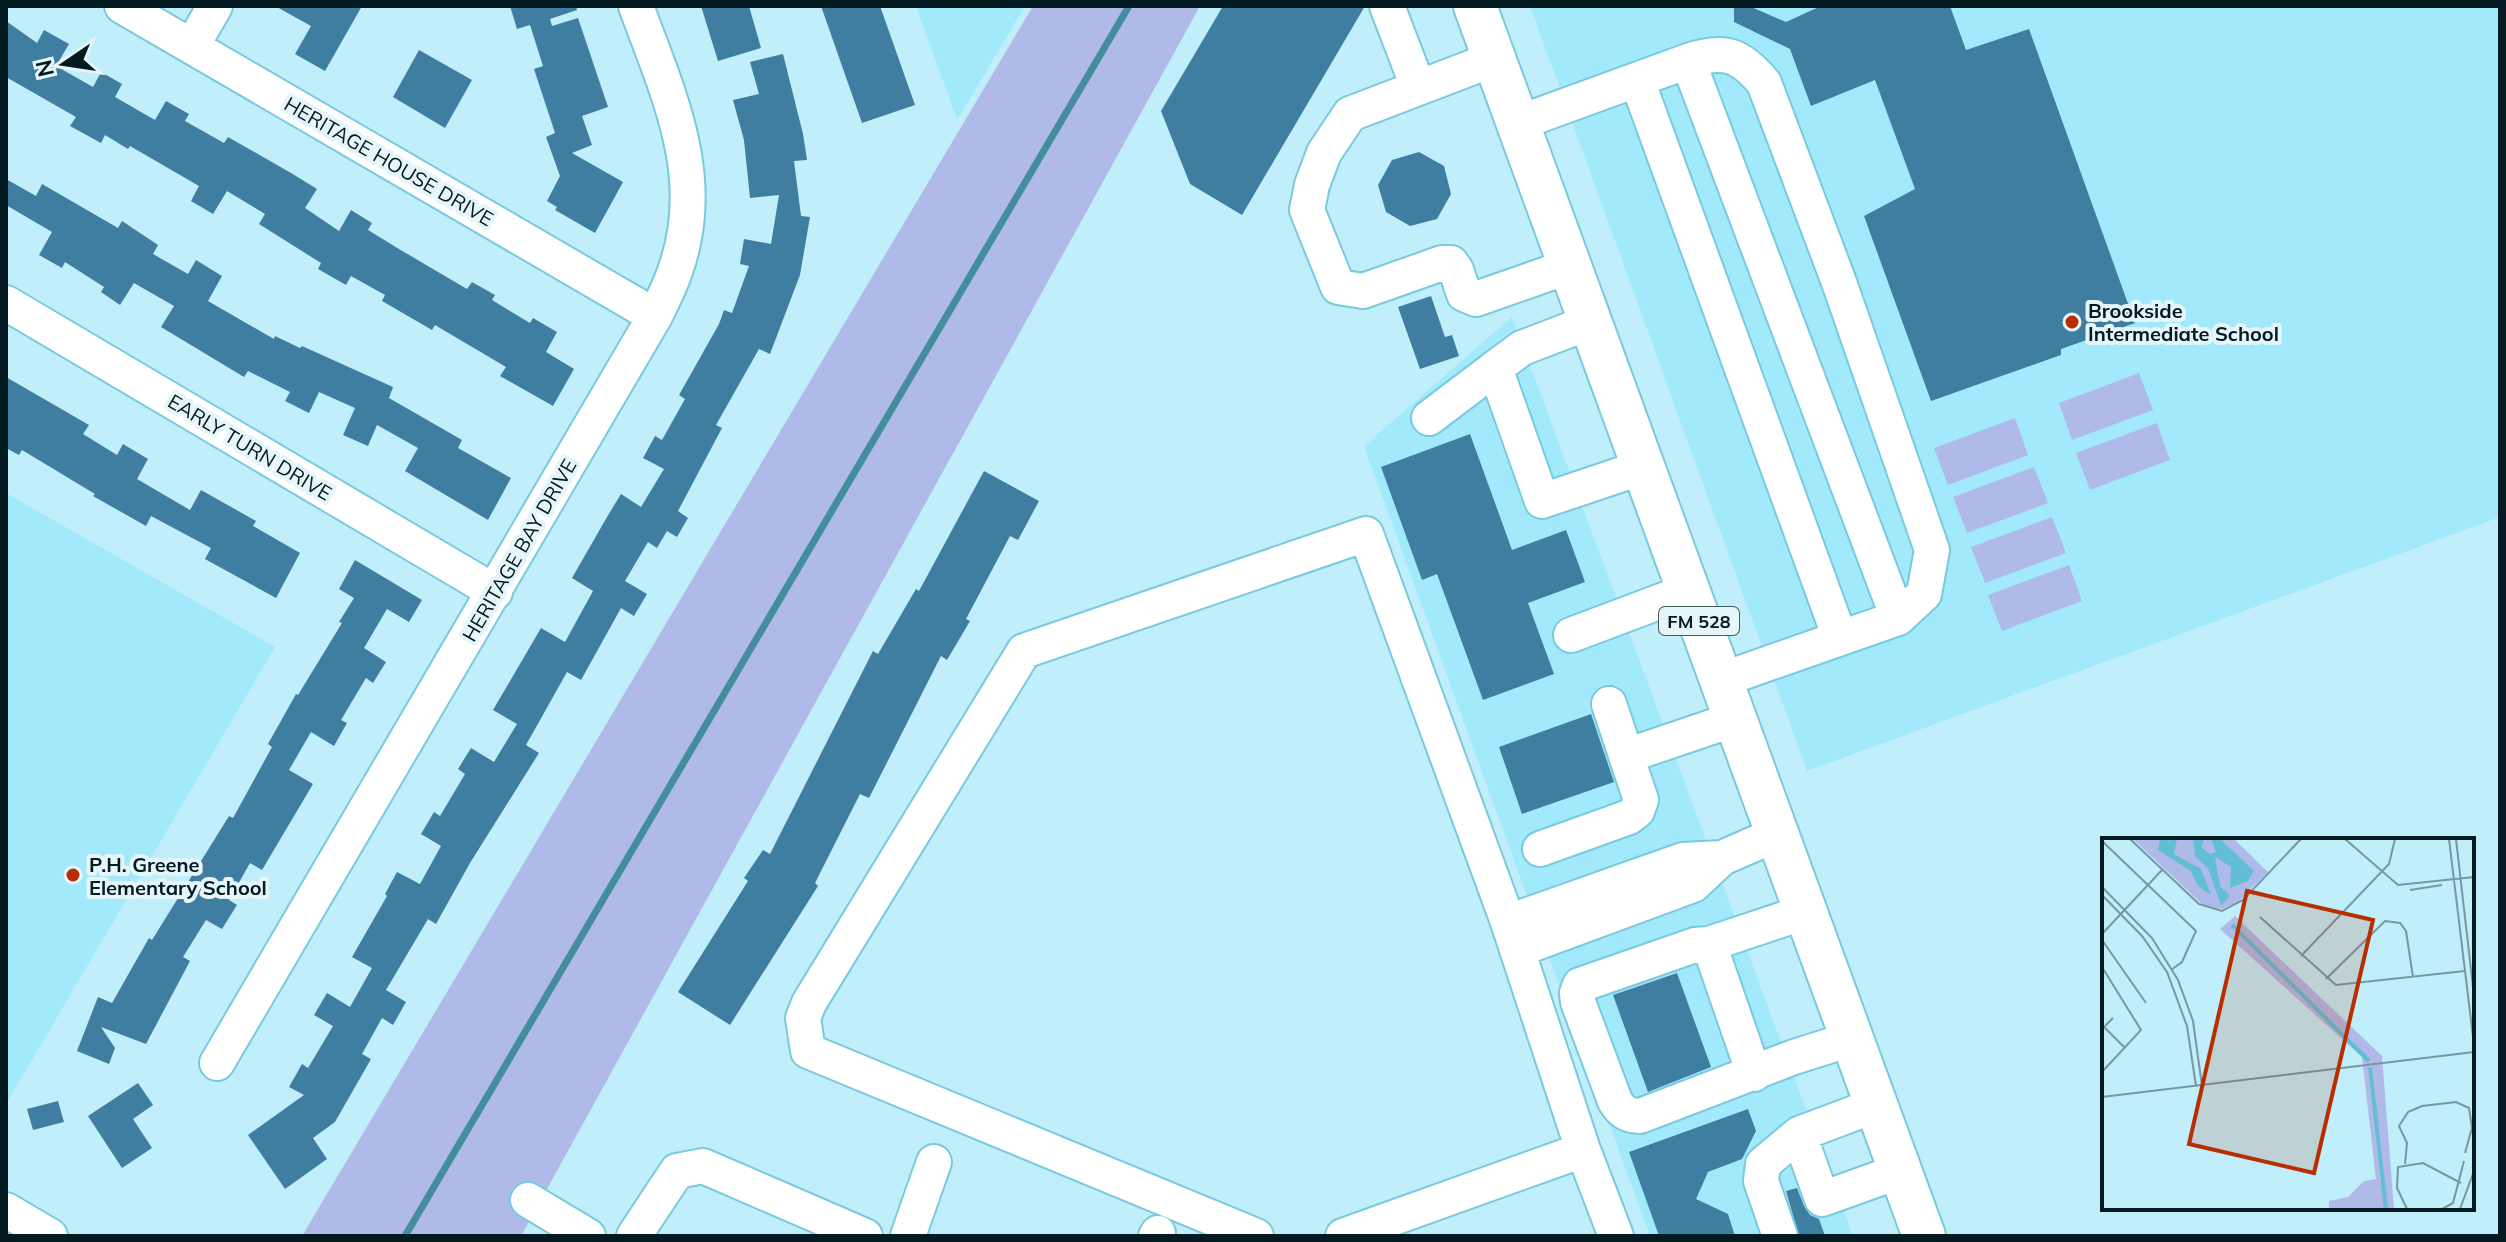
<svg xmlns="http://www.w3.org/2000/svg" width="2506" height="1242" font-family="Mulish,sans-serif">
<rect width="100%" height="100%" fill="#c0eefa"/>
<path fill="#a2eafb" d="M916 6H1025L957 120Z
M1530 6H2500V517L1807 771Z
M1512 317 1853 1236H1650L1364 446Z
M6 493 275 647 6 1104Z"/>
<path fill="#b0bae8" d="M1033 6H1200L521 1236H302Z
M2139 373 2153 410 2072 440 2059 403Z
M2015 418 2028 455 1948 485 1934 448Z
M2157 423 2170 460 2090 490 2076 453Z
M2034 467 2048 503 1967 533 1953 497Z
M2052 517 2066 553 1985 583 1971 547Z
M2069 565 2082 601 2002 631 1988 595Z"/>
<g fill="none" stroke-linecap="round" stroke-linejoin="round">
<path stroke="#448d9e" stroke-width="7" d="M405 1236 1129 6"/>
</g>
<path fill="#407ea1" d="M275 6H362L325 71 295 54 311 26Z
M510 6H576L577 10 550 19 552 26 578 18 608 107 582 116 592 145 572 153 623 182 595 233 555 210 557 207 547 201 560 176 546 137 555 133 534 69 543 66 530 25 517 29Z
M701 6H749L761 48 718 61Z
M821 6H880L915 105 862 123Z
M1223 6H1365L1242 215 1190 184 1161 111Z
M1749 6 1786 22 1821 6H1950L1966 50 2029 29 2135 323 2061 349V355L1931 401 1864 216 1915 189 1875 80 1811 106 1790 49 1734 22V8Z
M6 21 37 43 44 30 69 44 56 66 93 87 101 72 122 84 115 97 155 120 166 101 189 114 185 121 224 143 228 137 291 173 317 189 305 208 339 231 351 210 372 223 368 230 399 249 467 289 472 282 495 295 492 300 530 323 533 318 557 332 546 352 574 369 553 406 500 376 506 367 435 325 432 330 382 301 385 295 351 276 346 285 318 269 321 263 259 224 265 214 227 191 213 214 191 201 199 186 130 146 128 149 105 135 101 143 70 126 76 117 6 77Z
M419 50 472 80 445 128 393 97Z
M783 54 803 134 807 160 794 161 801 216 810 217 800 275 770 354 759 349 716 425 722 428 678 511 688 518 677 537 667 531 657 548 648 542 625 581 647 594 634 616 621 608 581 680 567 672 526 745 539 753 470 863 436 924 428 919 386 990 406 1002 393 1025 382 1018 362 1054 371 1059 335 1122 313 1138 327 1159 285 1189 248 1135 304 1095 289 1087 302 1064 308 1068 333 1026 314 1015 327 993 350 1007 372 968 352 957 387 896 385 894 397 872 420 884 441 846 421 834 434 812 440 816 465 774 458 769 471 748 494 762 517 724 493 710 541 628 565 642 593 591 572 578 607 517 621 494 641 507 664 469 643 458 655 436 662 440 685 399 679 395 719 324 724 310 732 313 749 266 740 264 744 239 771 244 779 195 750 198 744 140 733 100 759 94 750 62Z
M1419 152 1444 166 1451 194 1437 219 1410 226 1386 212 1378 185 1392 160Z
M6 179 36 196 42 184 118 228 122 221 158 245 153 254 188 274 196 260 222 276 208 301 274 339 275 336 300 348 302 346 393 387 389 398 462 440 458 448 511 478 488 520 405 471 418 448 377 425 368 446 343 435 355 408 319 392 309 413 285 401 290 392 248 371 244 377 161 327 174 306 134 283 120 305 101 292 104 287 65 262 62 268 39 255 52 232 6 205Z
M1431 296 1445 337 1452 335 1459 356 1420 369 1398 307Z
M6 377 89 425 83 434 117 455 123 444 148 459 137 479 190 510 201 490 256 521 253 526 300 553 276 598 205 559 211 548 151 516 146 526 93 496 95 494 22 450 19 455 6 448Z
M1470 434 1512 550 1566 530 1585 582 1528 603 1554 674 1483 700 1437 574 1422 580 1381 467Z
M984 471 1039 501 1018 540 1010 536 966 619 970 621 947 660 941 656 869 798 860 794 815 883 818 886 730 1025 678 992 748 881 744 878 763 850 770 854 873 651 878 654 916 589 919 591Z
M355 560 422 600 409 622 387 609 364 648 386 662 373 683 366 678 341 720 347 723 334 746 311 732 289 770 313 784 262 870 250 863 229 900 237 905 222 929 206 920 183 957 190 961 146 1044 101 1027 115 1048 109 1064 77 1051 98 997 112 1003 149 938 152 940 229 816 233 818 272 747 268 744 296 694 298 695 342 623 339 622 354 598 339 589Z
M1591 714 1614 782 1522 814 1499 747Z
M1677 973 1711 1067 1648 1092 1613 995Z
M138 1083 153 1105 133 1119 152 1148 122 1168 88 1116Z
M58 1101 64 1122 33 1130 27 1109Z
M1748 1109 1756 1131 1742 1159 1708 1172 1696 1199 1728 1214 1735 1236H1659L1629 1152Z
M1797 1188 1804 1206 1810 1215 1819 1219 1825 1236H1799L1786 1191Z"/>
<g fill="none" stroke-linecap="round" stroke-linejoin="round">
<g stroke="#7acadd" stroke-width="38">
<path id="minor" d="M122 6 655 316
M1387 6 1418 87
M192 46 215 6
M1494 59 1350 114 1324 153 1312 185 1307 210 1338 287 1363 291 1442 263H1451L1456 270 1464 294 1476 299 1570 266
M1688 61 1898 618
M1637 80 1840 638
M1518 123 1688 61C1724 49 1740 54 1764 83L1840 285 1932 550 1924 594 1898 618 1721 680
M6 303 495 592
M1590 322 1522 348 1495 368 1542 501 1643 467
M1429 418 1495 368
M1571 635 1688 591
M1626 756 1735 719
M1540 849 1629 817 1637 811 1641 800 1609 704
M1805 912 1709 944 1695 945 1580 985 1577 993 1578 1002 1615 1101C1621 1111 1627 1116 1640 1116L1794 1057 1851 1039
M1508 922 1683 860 1722 858
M1709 944 1754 1074
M1517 950 1693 885 1722 858 1777 834
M217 1063 655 316C662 301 670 287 675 271 709 177 668 94 636 6
M1799 1134 1822 1199 1900 1171
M528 1200 588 1236
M6 1210 50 1236
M634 1236 677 1171 703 1166 865 1236
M908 1236 934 1162
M1156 1236 1158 1233
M1256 1236 808 1051 803 1018 809 1003 1024 651 1366 534 1508 922 1583 1150 1616 1236
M1343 1236 1583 1150
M1780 1236 1761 1181 1763 1164 1799 1134 1876 1105"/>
</g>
<g stroke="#7acadd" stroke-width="46">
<path id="major" d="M1475 6 1924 1236"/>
</g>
<use href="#minor" stroke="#fff" stroke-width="34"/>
<use href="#major" stroke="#fff" stroke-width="42"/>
</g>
<g fill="#b82e02" stroke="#e6f5f9" stroke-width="3">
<circle cx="2072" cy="322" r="8"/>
<circle cx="73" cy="875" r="8"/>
</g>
<g text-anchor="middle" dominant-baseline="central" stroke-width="8" stroke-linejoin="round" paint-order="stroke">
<rect fill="#e6f5f9" stroke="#465c61" stroke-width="2" x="1659" y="607" width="80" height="28" rx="6"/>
<g font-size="18" font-weight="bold" fill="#021a20">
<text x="1699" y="621">FM 528</text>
</g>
<g font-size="20" fill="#021a20" stroke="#e6f5f9">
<text transform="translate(389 161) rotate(30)">HERITAGE HOUSE DRIVE</text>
<text transform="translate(250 447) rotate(31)">EARLY TURN DRIVE</text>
<text transform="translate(519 550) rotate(-60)">HERITAGE BAY DRIVE</text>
</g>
<g font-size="20" font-weight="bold" fill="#021a20" stroke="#e6f5f9" text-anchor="start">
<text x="2088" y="310">Brookside<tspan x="2088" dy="23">Intermediate School</tspan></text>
<text x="89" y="864">P.H. Greene<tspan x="89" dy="23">Elementary School</tspan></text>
</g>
</g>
<g transform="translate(2102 838)">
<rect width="372" height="372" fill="#c0eefa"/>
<path d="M31 1H132L166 34 137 63 120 71 102 68ZM133 78 280 218 292 371H227V363L246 359 262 343 274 341 260 219 118 91Z" fill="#b0bae8"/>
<path d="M58 1H75L72 16 99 31 109 57 96 48 89 33 56 12ZM91 1H102L99 9 108 16 114 14 109 1H118L152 33 146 43 128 50 129 29 113 19 118 48 128 58 119 67 106 30 93 19Z" fill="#61bed4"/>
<path fill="none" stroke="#61bed4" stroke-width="4" d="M130 87 267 223M268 230 284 371"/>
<path fill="none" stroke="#7499a3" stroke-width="2" d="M28 1 97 66 120 73 141 62 199 1M243 1 296 47 372 39M347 1 372 207M354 1 372 158M0 3 94 93 80 124 69 132M0 49 50 100 76 142 91 183 100 248M308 52 340 47M0 57 40 98 65 134 85 188 94 248M158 79 234 147 363 133M0 96 60 32M0 102 44 165M199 118 287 26 293 1M0 129 39 192 0 234M224 141 283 83 298 85 304 93 311 139M11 180 2 189 23 210M0 259 372 214M303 326 305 305 297 288 306 274 320 268 354 264 367 270 370 290 363 315M305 371 295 350 296 329 321 325 359 345M340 371 351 365 362 323M358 371 372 333"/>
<path fill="#b82e02" fill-opacity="0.15" stroke="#b82e02" stroke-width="4" d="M145 53 271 82 212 335 87 306Z"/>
<rect width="372" height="372" fill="none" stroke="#021a20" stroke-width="4"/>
</g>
<rect width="2506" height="1242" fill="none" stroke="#021a20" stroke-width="16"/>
<g transform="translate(64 64) rotate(257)" stroke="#e6f5f9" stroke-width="6" paint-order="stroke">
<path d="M0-6L14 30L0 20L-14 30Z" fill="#021a20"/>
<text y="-12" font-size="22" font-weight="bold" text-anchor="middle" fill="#021a20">N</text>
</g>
</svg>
